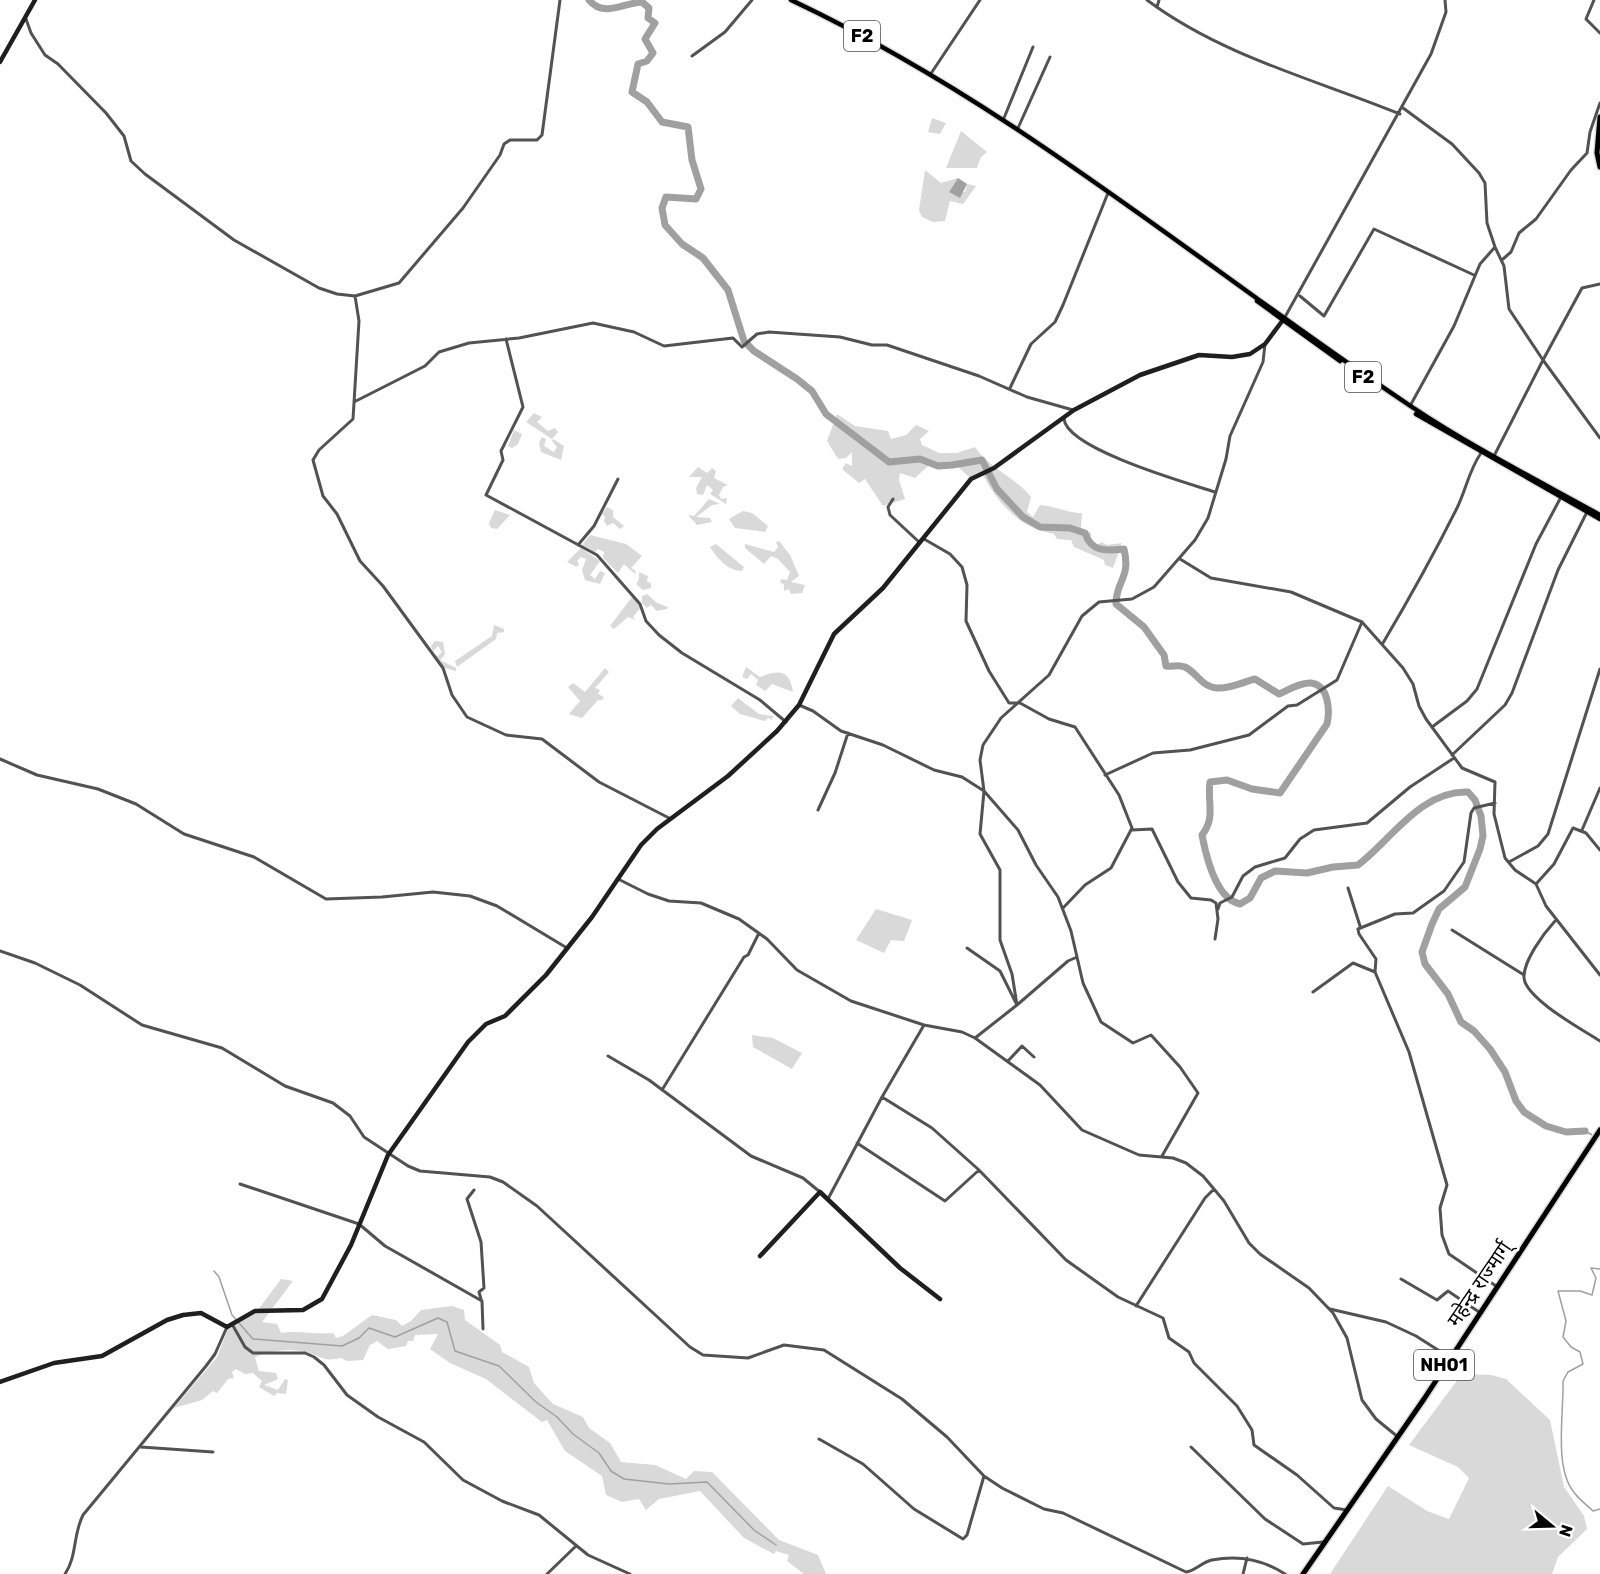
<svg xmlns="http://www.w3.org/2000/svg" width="1600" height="1574" font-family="Rubik,'Noto Sans Devanagari',sans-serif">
<rect width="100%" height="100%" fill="#fff"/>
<path fill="#d9d9d9" d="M932 118 946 123 940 134 928 132Z
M961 131 987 152 981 157 977 168H946Z
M925 170 941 183 958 178 949 192H965L967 184 976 186 963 204 950 201 945 221 933 222 922 217 919 210Z
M534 413 542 417 537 422 548 431 555 428 558 432 552 439 526 422Z
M837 414 855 426 888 431 891 439 906 435 916 425 929 431 920 439 922 445 939 453H957L975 447C989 468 1015 477 1031 497L1027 512 1033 517 1040 505C1056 506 1066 513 1082 513L1081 528 1091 533V540L1097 545 1102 542 1107 545 1122 543 1113 568 1105 565 1104 560 1074 547 1071 540 1057 539 1054 534C1018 527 998 504 982 473L971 479 958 467 928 466 915 478 900 473 899 480 905 499 883 506 865 479 859 483 842 469 846 463 852 466V452L846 458 838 459 827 441Z
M514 430 522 434 518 444 512 448 508 446Z
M542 437 546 439 544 446 554 452 557 447 552 441 553 439 564 446 561 460 541 452 539 443Z
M698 467 707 473 712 468 716 471 714 478 728 485 723 487 719 495 721 499 727 498 726 504 710 494 713 490 707 485 703 495 697 494 696 488 702 477H689Z
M709 499 720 504 712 505 696 517 710 518 712 522 697 525 688 515 694 516Z
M607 507 613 510V517L624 526 620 529 613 523 607 526 604 521 605 517 602 514Z
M495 510 510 515 497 529 491 528 489 523Z
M743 511 752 513 768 526 765 532 735 528 729 519Z
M590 535 626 544 642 556 631 568 636 571 635 574 624 564 618 573 603 558 604 552 598 549 595 552 582 545Z
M779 541 790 555 799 576 791 582 805 585 802 593 791 594 789 589 784 591V585L780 582 781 579 787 580 790 572 778 559 771 556 764 564 745 548V544L774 552 778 547 776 542Z
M716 544 744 567 742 571C728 571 717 558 710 547Z
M581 548 600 561 590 575 595 579 600 571 605 573 600 584 585 580 582 570 586 559 581 557 577 561 579 564 577 567 567 562Z
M639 572 648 576 647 582 651 583V588L643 590 636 584 639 579Z
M647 594 657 603 668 607 667 609 657 611 651 605 647 608 642 603V596Z
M632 597 641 607 633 617 636 620 628 617 614 629 610 626Z
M494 625 504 629V632L497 633 496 639 457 667 455 661 492 636Z
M435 641 443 642 445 654 440 660 456 668V671L445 668 433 654 438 656 442 652 438 646 433 651 431 646Z
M746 667 760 677C779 669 790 670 793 692L772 684 765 691 756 685 758 680 751 674 747 679 742 677Z
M605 668 609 672 595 688 600 690 598 694 604 697 602 700H598L582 718 569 714 580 701 568 687 573 683 585 692Z
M738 698 759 714 773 716 772 720 768 718 765 721 740 714 731 706Z
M876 909 912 920 904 941 891 940 884 953 856 940Z
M752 1035 773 1038 802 1053 792 1069 753 1047Z
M281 1279 293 1281 262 1322 277 1324 281 1333C300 1330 313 1335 333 1333L336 1338 343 1336 372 1315 396 1320 402 1326 411 1321 421 1310 452 1306 464 1310 465 1320 500 1345 502 1352 529 1367 534 1383 553 1404 583 1417 589 1428 610 1443 621 1462 655 1465 686 1479 694 1471 712 1472 779 1540 818 1555 826 1574H804L787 1561 789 1555 776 1551 774 1554 744 1538 700 1491 659 1499 646 1510 639 1499 622 1502 606 1495 602 1476 565 1451 547 1420 542 1422 486 1379 450 1363 430 1349 438 1334 415 1335 413 1341H408L406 1346 388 1349 377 1341 370 1345 363 1360 347 1361 341 1358C322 1362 324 1357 308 1353 290 1347 272 1351 255 1357L259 1371 276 1373 278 1379 264 1385 278 1390 285 1379 288 1380 286 1394 277 1393 274 1396 259 1387 262 1381 253 1373 245 1374 236 1369 232 1372 234 1378 228 1379 217 1393 213 1391 202 1400 174 1408 217 1357 228 1329 255 1314Z
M1462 1374 1491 1375 1506 1379 1550 1420 1564 1487 1584 1516 1587 1529 1558 1557 1552 1574H1330L1388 1486 1427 1511 1449 1519 1469 1478 1458 1467 1409 1445Z"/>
<path fill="#a0a0a0" d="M958 178 967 184 960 198 949 192Z"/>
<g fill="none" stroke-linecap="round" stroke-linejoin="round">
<path stroke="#a0a0a0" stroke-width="1.5" d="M1585 1131 1594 1136
M1600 1269 1591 1268 1596 1278 1592 1295 1580 1291H1558L1566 1321 1563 1337 1571 1347 1580 1352 1583 1364 1568 1372 1563 1381C1564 1412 1554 1466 1573 1491 1578 1499 1587 1505 1593 1511L1600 1509
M214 1271 219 1277 232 1315 253 1339 342 1346 359 1338 369 1328 395 1337 438 1318 447 1322 455 1351 499 1366 536 1402 557 1417 573 1434 599 1453 611 1471 624 1479 669 1484 707 1482 754 1530 776 1545"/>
<path stroke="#a0a0a0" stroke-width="7" d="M589 0C604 18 623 3 642 2L649 8 648 18 655 23 645 39 653 53 647 61 638 64 632 92 647 102 662 122 688 127 692 160 701 189 696 199 666 197 662 208 665 225 682 244 703 258 728 290 744 341 754 351 797 379 812 391 826 414 889 462 920 459 938 466 952 465 982 460 997 489 1023 517 1040 527 1070 528 1085 533C1091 552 1106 551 1124 549 1131 579 1116 580 1116 604L1144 627 1164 655 1166 666C1174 667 1177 664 1185 667 1197 673 1202 687 1217 688 1230 689 1243 682 1255 679L1279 694C1288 690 1301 682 1311 683 1329 685 1330 711 1327 724L1280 793 1252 789 1227 780 1210 782C1207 803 1216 817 1202 835 1206 856 1216 899 1240 904L1250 898 1261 878 1275 871 1307 873 1333 867 1358 865C1391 840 1421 790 1468 792L1475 800 1481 816 1483 836 1480 849 1465 887 1439 909 1432 924 1422 952 1425 964 1448 994 1461 1022 1474 1031 1490 1049 1505 1072 1516 1101 1524 1112 1546 1126 1566 1132 1585 1131"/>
<g stroke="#dbdbdb" stroke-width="7">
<path id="primary" d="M791 0C1016 106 1206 270 1412 407 1472 447 1537 480 1600 515
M1257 301 1340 361
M1416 414 1600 519"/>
</g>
<g stroke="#dbdbdb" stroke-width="8">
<path id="highway" d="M1600 117 1597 153 1600 167
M1303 1574 1424 1399 1600 1130"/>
</g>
<path stroke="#525252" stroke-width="3" d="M1147 0C1222 56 1314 79 1400 114
M1594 0 1586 19 1600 33
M1157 7 1159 0
M26 19 31 33 45 55 58 64 106 113 124 136 131 161 145 174 234 240 319 288 337 294 355 296 399 283 463 208 500 155 504 144 510 140H537L542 135 560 0
M692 56 725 32 752 0
M930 75 980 0
M1403 108 1452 144 1479 173 1485 183 1487 223 1495 247
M1004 118 1033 47
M1018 128 1050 57
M1503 259 1511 252 1519 233 1536 219 1571 170 1587 153 1590 132 1600 103
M355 296 359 321 353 419 319 450 313 460 323 496 337 514 360 561 383 586 443 668 452 695 467 717 506 735 542 739 599 782 669 818
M1300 296 1324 316 1374 229 1474 275
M1285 317 1431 54 1446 12 1445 0
M506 339 523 407 501 451 503 460 486 495 597 555 640 604 646 621 659 635 682 653 760 700 786 722
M1010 388 1031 344 1055 322 1063 305 1108 193
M354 402 425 366 439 352 469 343 519 338 593 323 634 332 664 346 733 338 742 347 757 334 769 332 840 337 872 345H887L979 376 1027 397 1073 410
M1410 406 1454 326 1480 264 1495 247 1504 266 1509 309 1543 360 1582 288 1600 284
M1064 419C1067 449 1187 483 1215 492
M1494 456 1543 360 1600 438
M893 499 888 507 890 515 919 542
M924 539 950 554 962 567 967 585 966 621 989 671 1009 703H1020L1049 719 1075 727 1119 795 1132 828 1111 868 1085 885 1063 908
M578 545 594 526 618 479
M1180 559 1211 578 1291 592 1362 622 1403 668 1413 684 1419 706 1426 719 1462 768 1495 782 1494 814 1505 858 1515 870 1536 884 1546 906 1600 975
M1383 643C1409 599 1434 554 1457 508 1466 490 1469 470 1481 453
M799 705 813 711 841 731 883 745 934 770 962 777 984 791 1018 830 1036 865 1058 897 1071 931 1083 983 1101 1022 1133 1043 1151 1035 1180 1067 1198 1093 1162 1156
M1432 727 1467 701 1477 689 1536 544 1561 497
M1452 755 1505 705 1512 693 1558 570 1587 512
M0 759 37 775 98 789 136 804 184 834 254 857 326 899 382 897 433 892 470 896 497 906 567 948
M1105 775 1153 753 1190 750 1249 735 1288 706 1297 705 1337 680 1362 622
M1495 803 1474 808 1471 813 1464 862 1444 891 1413 913 1395 914 1358 929 1359 934 1376 959 1375 972 1409 1052 1447 1185 1440 1208 1442 1235 1449 1254 1496 1286
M818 810 835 773 848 733
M1132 830 1152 829 1178 882 1191 898 1211 900 1216 903 1218 919 1215 939
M1582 830 1600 788
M1509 862 1538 846 1548 834 1600 669
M618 879 648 894 669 901 701 903 739 919 767 939 797 970 851 1001 924 1025 962 1032 975 1038 1040 1085 1082 1130 1139 1155 1173 1158 1186 1163 1203 1176 1224 1201 1249 1243 1260 1254 1309 1288 1333 1313 1347 1338 1362 1400 1376 1419 1398 1437
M1536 884 1554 864 1573 828 1586 833 1600 850
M1348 888 1360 926
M1218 909 1220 903 1232 897 1243 876 1255 867 1285 858 1300 839 1314 830 1367 823 1410 787 1454 758
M1555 921C1544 933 1523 961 1524 978 1526 999 1583 1030 1600 1041
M1452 930 1524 975
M967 948 1000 971 1017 1005 975 1038
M0 951 35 963 80 985 142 1025 222 1048 285 1086 333 1103 350 1116 364 1137 408 1166 420 1171 490 1177 503 1182 537 1206 690 1347 703 1355 748 1358 784 1345 824 1350 902 1399 947 1437 984 1476 1002 1488 1044 1509 1063 1513 1186 1572C1195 1571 1202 1562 1212 1560 1238 1555 1262 1559 1285 1574
M1077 957 1068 961 1017 1005 1012 974 1000 940V870L980 834 984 791 980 760 983 745 1001 718 1049 675 1082 616 1099 602 1132 599 1154 587 1195 540 1208 518 1226 459 1230 436 1263 362 1265 344
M1313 992 1353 963 1375 972
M924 1025 882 1097 932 1128 979 1170 1066 1260 1118 1297 1163 1318 1169 1338 1189 1352 1194 1363 1237 1406 1252 1430 1254 1445 1297 1475 1334 1508 1347 1510
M608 1056 649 1080 751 1156 803 1178 820 1192
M1008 1061 1022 1046 1034 1057
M662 1090 744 957 748 955 759 933
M857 1143 945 1201 979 1170
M240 1184 359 1224 385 1246 482 1301 483 1329
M474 1190 467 1199 481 1242 484 1288 479 1292 481 1299
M829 1197 882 1097
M1401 1279 1437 1300 1448 1291 1479 1312
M1136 1306 1205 1198 1214 1189
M1330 1309 1386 1322 1416 1336 1449 1357
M232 1324 245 1347 253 1353H305L314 1357 324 1365 347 1395 378 1417 424 1442 463 1480 502 1501 539 1515 588 1555 630 1574
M819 1439 863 1464 914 1509 963 1539 967 1535 984 1476
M141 1447 213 1452
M1191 1447 1265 1519 1303 1544 1323 1542
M65 1574C77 1557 73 1534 83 1515L206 1366 215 1354 227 1327
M547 1574 576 1546
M1243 1574 1247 1558"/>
<path stroke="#1f1f1f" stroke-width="4.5" d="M0 62 35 0
M760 1256 820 1192 900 1268 940 1299
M0 1382 54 1363 102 1356 167 1320 183 1315 201 1313 227 1327 255 1311 303 1310 322 1299 351 1245 388 1155 468 1042 486 1024 505 1016 546 975 592 917 641 845 657 829 728 776 777 731 799 705 834 634 883 588 971 479 994 468 1074 410 1140 375 1199 355 1232 357 1250 354 1265 344 1283 320"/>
<use href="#primary" stroke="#000" stroke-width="4.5"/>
<use href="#highway" stroke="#000" stroke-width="5"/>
</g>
<g text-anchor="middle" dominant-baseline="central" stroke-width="5" stroke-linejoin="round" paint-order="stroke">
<g fill="#fff" stroke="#4c4c4c" stroke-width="1.5">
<rect x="844" y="21" width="36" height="30" rx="4.5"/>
<rect x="1345" y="362" width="36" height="30" rx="4.5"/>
<rect x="1414" y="1350" width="60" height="30" rx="4.5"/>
</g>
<g font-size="18" font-weight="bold" fill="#000">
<text x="862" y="36">F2</text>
<text x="1363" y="377">F2</text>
<text x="1444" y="1365">NH01</text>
</g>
<g font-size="20" fill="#000" stroke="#fff">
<text transform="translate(1479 1284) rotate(-56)">महेन्द्र राज्मार्ग्</text>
</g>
</g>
<g transform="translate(1552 1526) rotate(109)" stroke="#ffffff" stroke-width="4.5" paint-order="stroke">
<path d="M0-4.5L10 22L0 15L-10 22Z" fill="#000000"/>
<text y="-9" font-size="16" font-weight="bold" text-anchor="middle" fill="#000000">N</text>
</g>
</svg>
